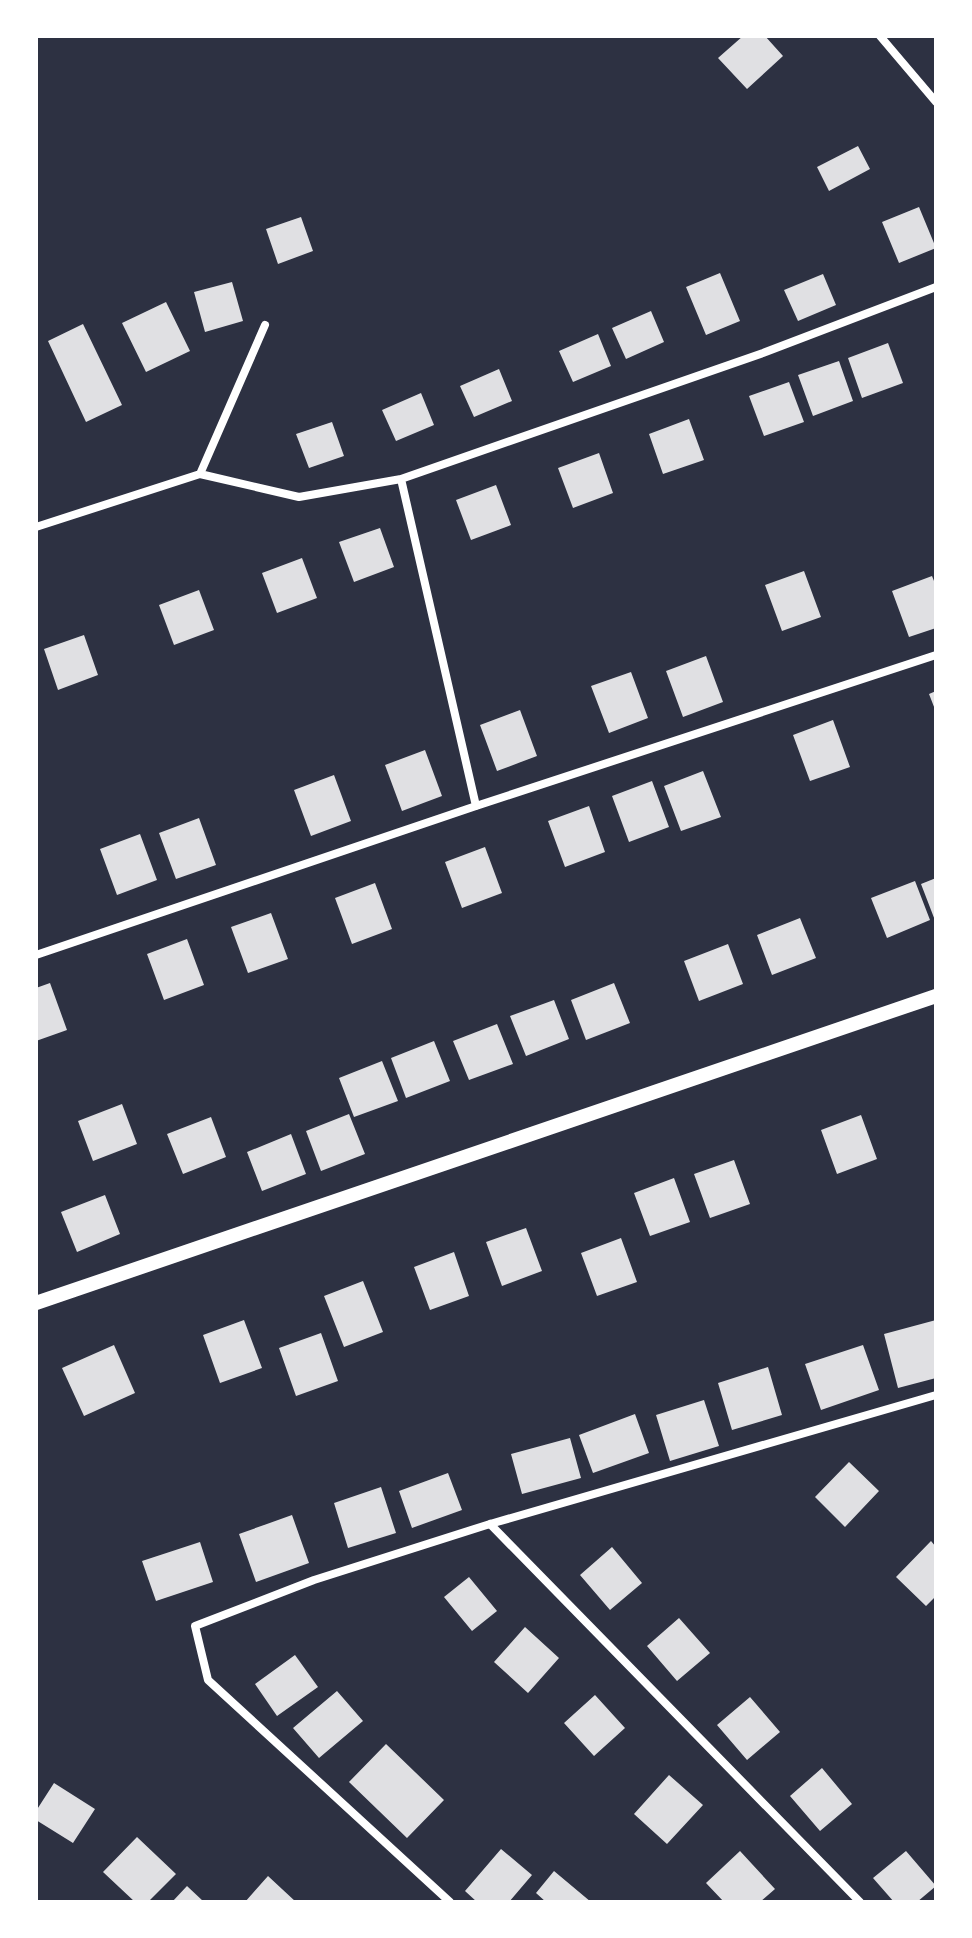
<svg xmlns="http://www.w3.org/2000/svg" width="972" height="1938" font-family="Roboto,sans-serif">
<rect width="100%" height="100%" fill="#2d3142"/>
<path fill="#e0e0e3" d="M743 36H765L783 56 747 89 718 58Z
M858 146 870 169 829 191 817 167Z
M919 207 936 248 899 263 882 222Z
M301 217 313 251 278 264 266 229Z
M720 273 740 321 706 335 686 287Z
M823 274 836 305 798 321 784 290Z
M232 282 243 321 205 332 194 292Z
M166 302 190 351 146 372 122 323Z
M651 311 664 342 626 359 612 328Z
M83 324 122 405 86 422 48 341Z
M598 334 611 366 573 382 559 351Z
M888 343 903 383 862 398 848 358Z
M839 361 853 401 813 416 798 375Z
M499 369 512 401 474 417 460 386Z
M789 382 804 422 764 436 749 396Z
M421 393 434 425 396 441 382 410Z
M689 419 704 460 663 474 649 434Z
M332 422 344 456 309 468 296 434Z
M599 453 613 493 573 508 558 468Z
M496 485 511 525 471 540 456 500Z
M380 528 394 567 354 582 339 542Z
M302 558 317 598 277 613 262 573Z
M804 571 821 617 782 631 765 585Z
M932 576 936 586V628L909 637 892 591Z
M199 590 214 630 174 645 159 605Z
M84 635 98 675 58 690 44 649Z
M706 656 723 702 683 717 666 671Z
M631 672 648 718 609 733 591 686Z
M936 691V712L929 694Z
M520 710 537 756 497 771 480 725Z
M833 720 850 767 810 781 793 735Z
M425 750 442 796 402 811 385 765Z
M703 771 721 817 681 831 664 786Z
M334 775 351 821 311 836 294 790Z
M652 781 669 827 629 842 612 796Z
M589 806 605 852 565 867 548 821Z
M199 818 216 865 176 879 159 833Z
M140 834 157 880 117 895 100 849Z
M485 847 502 893 462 908 445 862Z
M936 878V923L921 884Z
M915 881 930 920 887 938 871 898Z
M375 883 392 929 352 944 335 898Z
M271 913 288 959 248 973 231 927Z
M800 918 816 958 772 975 757 935Z
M187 939 204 985 164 1000 147 954Z
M728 944 743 984 699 1001 684 961Z
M50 983 67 1030 36 1041V988Z
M614 983 630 1023 586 1040 571 1000Z
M554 1000 569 1039 526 1056 510 1016Z
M497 1024 513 1064 469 1080 453 1041Z
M434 1041 450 1081 406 1098 391 1058Z
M382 1061 398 1101 354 1117 339 1078Z
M122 1104 137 1144 93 1161 78 1121Z
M349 1114 365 1154 321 1171 306 1131Z
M861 1115 877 1159 837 1174 821 1130Z
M211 1117 226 1157 183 1174 167 1134Z
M291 1134 306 1174 262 1191 247 1152Z
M734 1160 750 1204 710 1218 694 1174Z
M674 1178 690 1222 650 1236 634 1193Z
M105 1195 120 1234 77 1252 61 1212Z
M526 1228 542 1271 502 1286 486 1242Z
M621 1238 637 1282 597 1296 581 1253Z
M454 1252 469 1296 430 1310 414 1267Z
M363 1281 383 1332 344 1347 324 1296Z
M244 1320 262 1368 220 1383 203 1335Z
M936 1320V1378L898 1388 884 1334Z
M321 1333 338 1381 296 1396 279 1348Z
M114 1345 135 1393 84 1416 62 1368Z
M863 1345 879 1390 821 1410 805 1364Z
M768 1367 782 1415 732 1430 718 1383Z
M704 1400 719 1446 670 1461 656 1415Z
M635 1414 649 1453 593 1473 579 1435Z
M570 1438 581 1478 522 1494 511 1454Z
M849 1462 879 1491 845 1527 815 1497Z
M448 1473 462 1510 412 1528 399 1491Z
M381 1487 396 1533 348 1548 334 1503Z
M292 1515 309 1563 256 1582 239 1534Z
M931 1541 936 1547V1596L926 1606 896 1577Z
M200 1542 213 1582 156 1601 142 1561Z
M612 1547 642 1583 610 1610 580 1575Z
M469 1577 497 1611 472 1631 444 1597Z
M679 1618 710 1653 677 1681 647 1646Z
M525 1627 559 1658 528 1693 494 1662Z
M295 1655 318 1687 277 1716 255 1684Z
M337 1691 363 1721 319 1758 293 1728Z
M595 1695 625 1728 594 1756 564 1723Z
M750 1697 780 1732 747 1760 717 1725Z
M386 1744 444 1800 407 1838 349 1782Z
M822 1768 852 1804 820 1831 790 1796Z
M669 1775 703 1805 667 1844 634 1814Z
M54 1783 95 1809 73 1843 36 1820V1811Z
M137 1837 176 1874 148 1902H135L103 1872Z
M501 1849 532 1875 509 1902H477L465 1891Z
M740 1851 775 1889 760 1902H724L706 1883Z
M906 1851 936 1886 917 1902H894L873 1878Z
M554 1871 591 1902H546L536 1893Z
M268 1876 296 1902H245Z
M187 1886 204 1902H172Z"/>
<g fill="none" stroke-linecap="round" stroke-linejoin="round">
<path stroke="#fff" stroke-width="8" d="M880 36 936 102
M200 474 265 325
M401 479 476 806
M36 527 200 474 299 497 401 479 763 353 936 287
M36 955 476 806 936 655
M490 1524 860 1902
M450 1902 208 1680 195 1626 314 1580 490 1524 936 1395"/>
<path stroke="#fff" stroke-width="14" d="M36 1303 936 996"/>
</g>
<rect width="972" height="1938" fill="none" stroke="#ffffff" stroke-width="76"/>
</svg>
